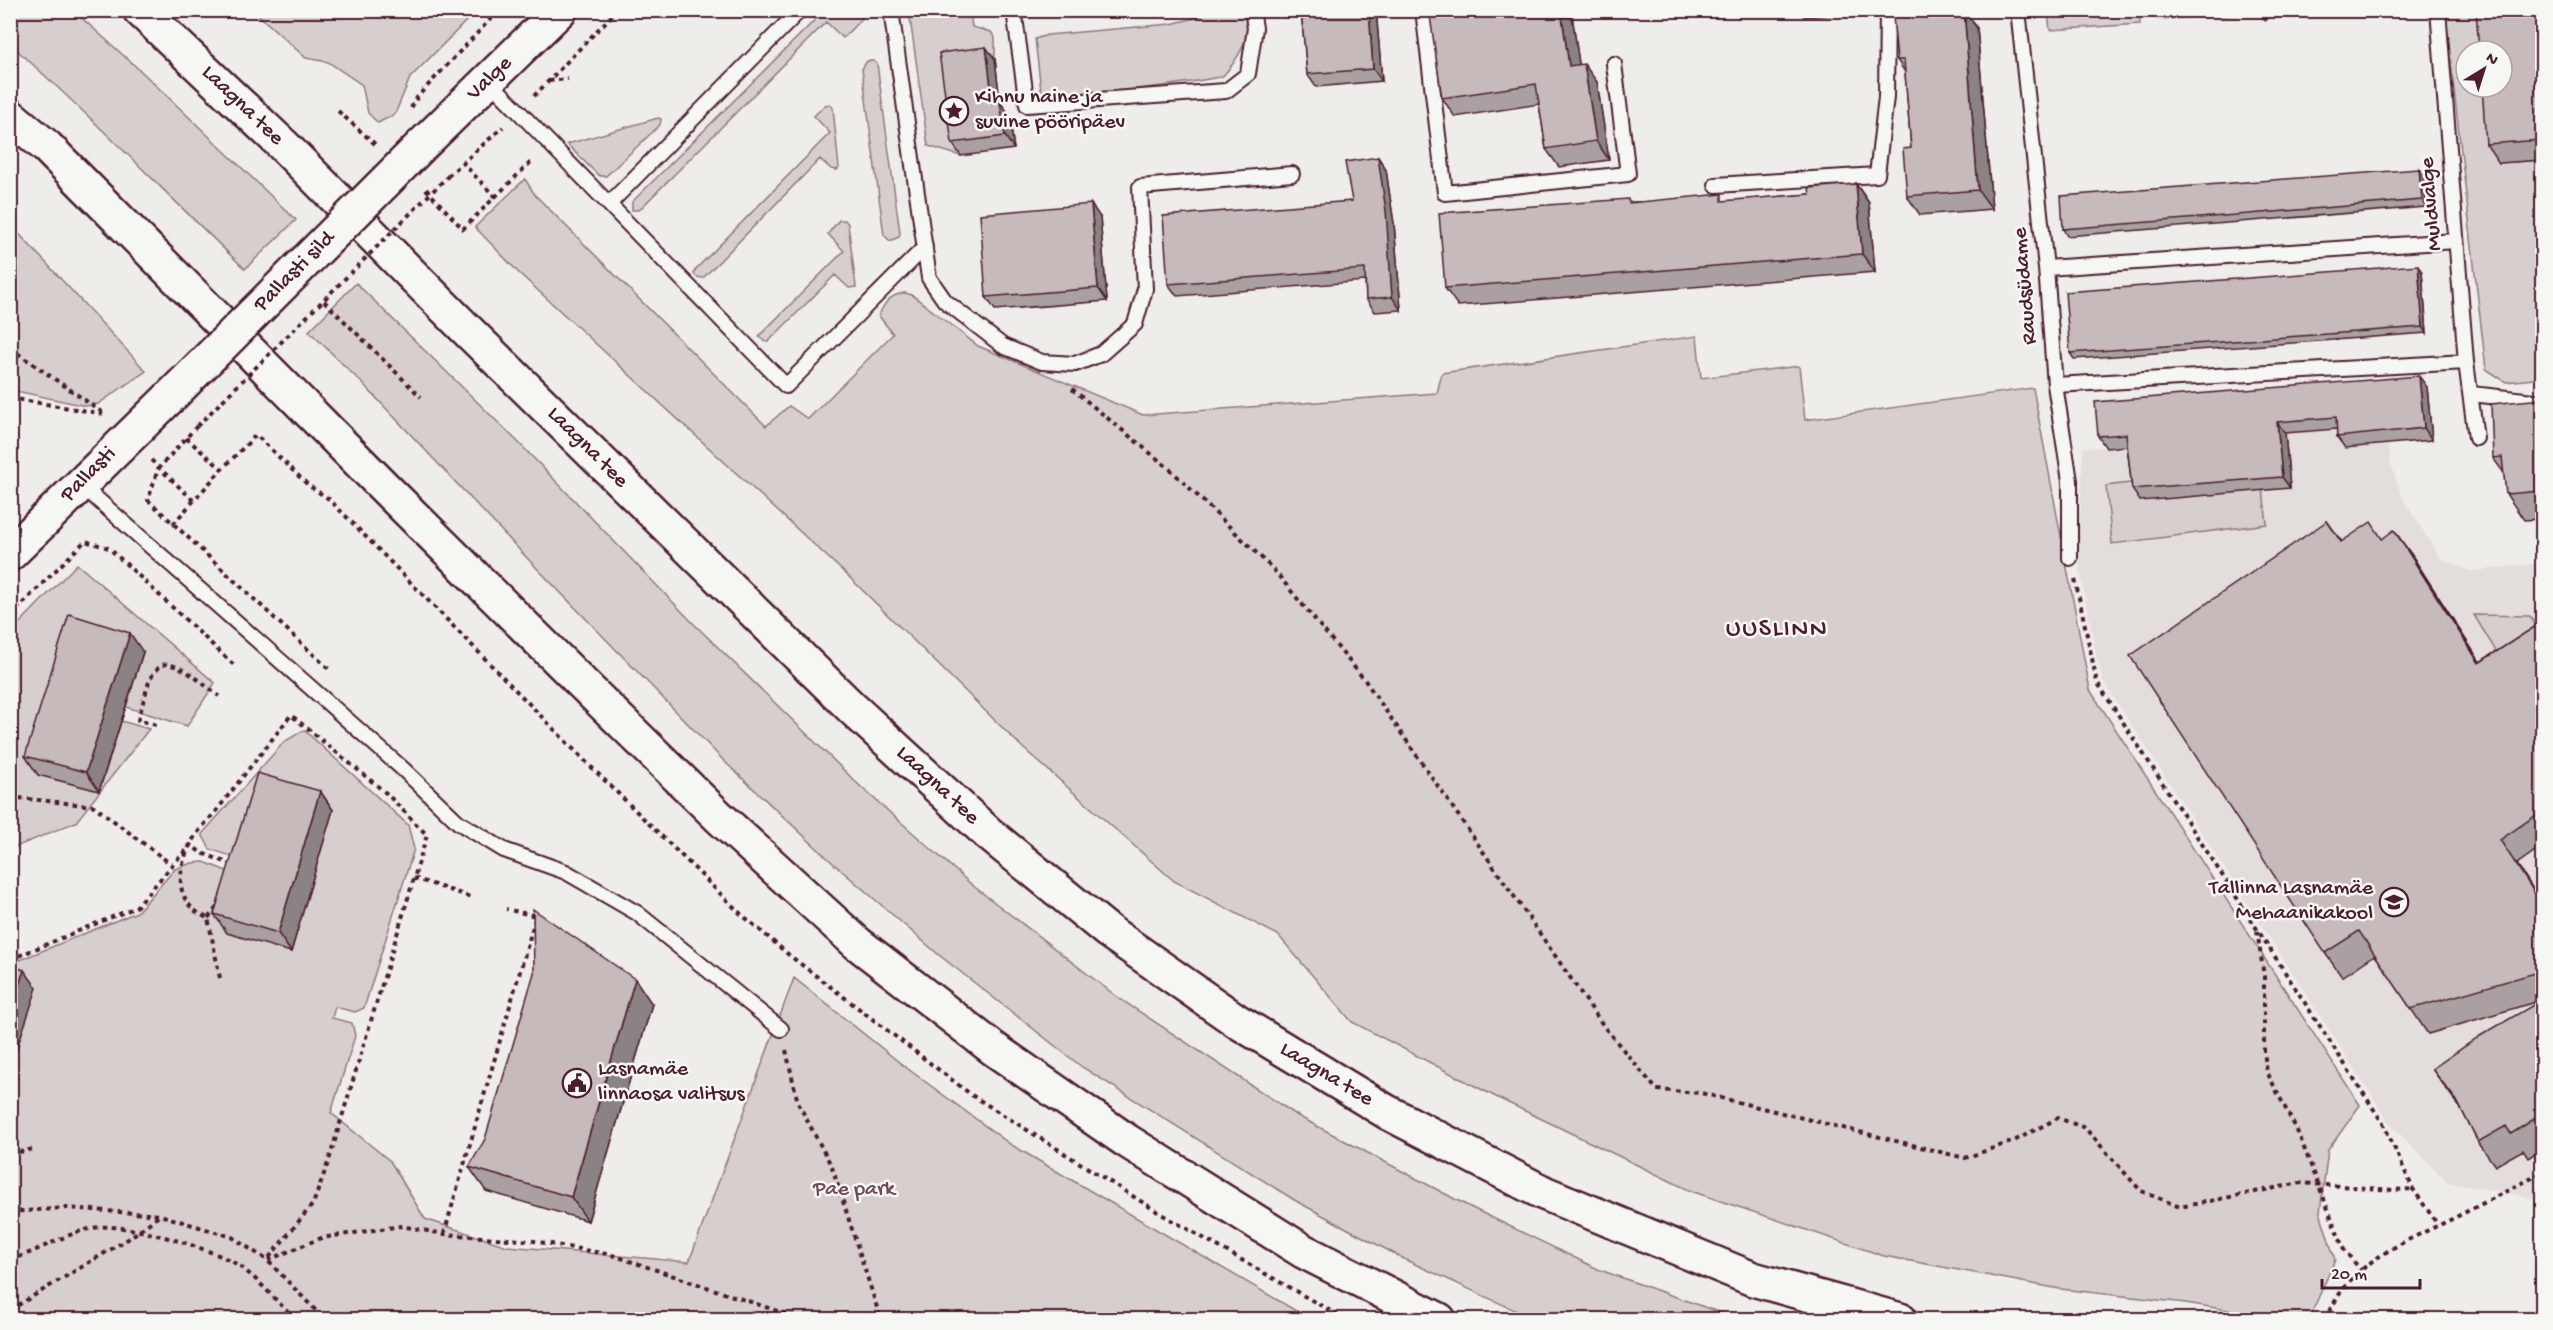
<svg xmlns="http://www.w3.org/2000/svg" width="2553" height="1330" font-family="'Gochi Hand',sans-serif">
<rect width="100%" height="100%" fill="#efedea"/>
<filter id="ink" filterUnits="userSpaceOnUse"><feTurbulence type="fractalNoise" baseFrequency=".0167" numOctaves="2"/><feDisplacementMap in="SourceGraphic" scale="12" xChannelSelector="R" yChannelSelector="G"/><feConvolveMatrix kernelMatrix="1 2 1 2 8 2 1 2 1" color-interpolation-filters="sRGB"/></filter>
<g filter="url(#ink)">
<path fill="#e3dedc" d="M2386 425 2391 464 2402 497 2441 559 2471 571 2542 563V1200L2447 1182 2390 1124 2103 681 2097 660 2078 560 2083 447 2106 448Z"/>
<path fill="#d7cfce" stroke="#90777c" stroke-width="1.5" d="M11 10 74 11 143 73 296 220 245 269C167 195 92 116 11 45Z
M254 11H476L410 78 395 114 378 123 368 113 362 85 328 62 306 58Z
M824 11H864L862 18 843 38 826 22 639 210H632V202Z
M909 11H970L972 27 991 32 995 38V55L961 156 928 146Z
M1210 11H1248C1252 36 1240 57 1223 76 1196 83 1060 101 1041 90L1035 39 1047 35 1171 24 1195 18Z
M2048 11H2139L2140 24 2050 30Z
M2150 11V10L2249 11 2237 15 2157 19Z
M2445 11H2487L2490 51H2466V87H2493L2499 163 2542 160V378L2506 382 2486 369Z
M867 61H874L877 64 900 233 899 237 890 241 884 235 862 69Z
M830 104 833 108 839 168 837 170 831 169 820 159 703 278 697 277 694 274 695 270 830 133 814 116 825 105Z
M658 118 661 119 660 125 606 176H600L596 173 567 144Z
M525 179 535 195 766 426 789 406 808 419 893 334 879 316C883 304 891 294 905 293L912 295 978 346 1143 415 1437 393 1442 373 1697 336 1701 378 1799 366 1805 420 2033 388 2090 690 2360 1105 2328 1150 2320 1212 2335 1260 2309 1319H2281L2186 1303 2060 1289 1884 1256 1691 1191 1496 1097 1352 1022 1278 935 1174 881 1023 748 847 575 519 273 475 227Z
M839 220H845L848 224 856 287 849 288 835 275 768 342 764 341 759 336 844 251 828 234Z
M11 225 146 371 98 404 86 406 11 390Z
M356 283 517 441 694 624 861 787 972 885 1120 999 1298 1116 1468 1206 1600 1270 1738 1319H1534L1406 1260 1296 1201 1082 1067 939 955 834 864 726 763 527 558 364 385 309 331Z
M2138 482 2263 490 2267 524 2112 544 2106 486Z
M77 564 215 683 187 726 126 707 143 652 99 791 121 721 149 729 76 822 11 849V632Z
M2474 615 2530 616 2542 636 2505 666Z
M304 730 408 825 414 849 364 1008 355 1012 335 1007 332 1018 352 1023 355 1036 331 1113 390 1161 425 1219 507 1246 689 1262 794 978 904 1066 1010 1144 1310 1319H11L10 964 137 912 175 869 192 863 204 862 244 878 248 862 210 849 202 834 284 742Z"/>
<g fill="none" stroke-linecap="round" stroke-linejoin="round">
<g stroke="#4a1f2b" stroke-width="18">
<path id="lane" d="M891 10 929 278 945 301 1003 346 1042 362 1075 364 1101 354 1135 324 1145 289 1140 187 1292 174
M1014 10 1027 105 1226 91 1248 74 1255 28 1252 10
M1423 10 1445 193 1628 174 1614 64
M2018 10 2046 268 2055 385 2070 481V558
M2438 10 2466 362 2476 438
M488 80 786 386 925 247
M1716 185 1877 175 1886 97 1887 10
M609 204 800 10
M2046 268 2456 241
M2055 385 2466 362
M2472 394 2542 402
M80 484 404 770 458 822 504 850 566 872 637 913 781 1029"/>
</g>
<g stroke="#4a1f2b" stroke-width="38">
<path id="secondary" d="M420 147 560 10
M10 554 169 398"/>
</g>
<g stroke="#4a1f2b" stroke-width="38">
<path id="primary" d="M140 10 282 144 467 330 853 709 989 834 1108 931 1237 1021 1387 1112 1544 1193 1753 1279 1900 1320
M10 116 47 147 387 490 592 693 719 817 857 943 994 1049 1127 1141 1303 1251 1439 1320"/>
</g>
<path stroke="#4a1f2b" stroke-width="4" stroke-dasharray="4.5 4.5" stroke-linecap="butt" d="M2259 10 2260 15 2270 23
M549 81 568 79
M534 96 617 10
M411 108 418 96 499 10
M338 111 375 144
M448 176 503 127
M426 189 463 229 495 197 463 163
M495 197 533 160
M324 301 421 397
M10 348 105 414
M1072 389 1171 470 1273 569 1364 679 1605 1028 1657 1090 1701 1093 1965 1158 2014 1141 2058 1118 2085 1128 2141 1191 2180 1207 2300 1183 2393 1190 2413 1189
M10 398 104 414
M197 426 158 469 148 500 329 669
M186 438 222 469 256 435 308 485 329 499 582 758 741 914 789 955 973 1096 1158 1212 1346 1320
M151 460 194 501
M173 524 222 469
M2075 579 2097 682 2384 1125 2413 1189 2438 1225
M10 616 85 541 109 548 235 666
M156 725 138 720 150 678 161 665C181 661 203 685 219 696
M10 797 94 806 172 865
M414 878 473 898
M208 918 218 906
M2257 931 2264 976V1052L2267 1072 2299 1135 2344 1250 2361 1270
M10 957H16L136 907 190 845 202 853 233 865
M220 978 208 918C175 905 176 874 190 845 196 832 209 820 218 809 242 777 267 746 291 715L386 793 427 835 329 1160 313 1204 267 1260
M786 1050 798 1103 832 1167 881 1320
M10 1154 34 1149
M10 1212 67 1208 160 1215 232 1237 267 1260 325 1320
M444 1234 536 916 506 909
M10 1260C41 1251 69 1230 101 1227 131 1224 213 1249 238 1265 259 1280 277 1301 295 1320
M268 1260 321 1238 401 1226 444 1234 534 1241 612 1255 804 1320
M10 1310 128 1239 160 1215
M2327 1320C2345 1264 2404 1242 2452 1219 2482 1204 2512 1188 2542 1173"/>
<use href="#lane" stroke="#f6f6f2" stroke-width="14"/>
<use href="#secondary" stroke="#f6f6f2" stroke-width="33"/>
<use href="#primary" stroke="#f6f6f2" stroke-width="33"/>
<g stroke="#4a1f2b" stroke-width="38" stroke-linecap="butt">
<path id="secondary-bridge" d="M169 398 420 147"/>
</g>
<path stroke="#4a1f2b" stroke-width="4" stroke-dasharray="4.5 4.5" stroke-linecap="butt" d="M197 426 448 176"/>
<use href="#secondary-bridge" stroke="#f6f6f2" stroke-width="33"/>
</g>
<path fill="#aaa0a1" stroke="#4a1f2b" stroke-width="1.5" d="M1301 10H1376L1382 81 1316 87 1307 74Z
M1800 10H1832V15L1804 17Z
M1953 10H1965L1977 28 1992 209 1920 215 1907 196 1911 148 1905 72 1897 60Z
M2062 10H2116L2065 14Z
M2542 10V160L2499 163 2486 144Z
M1572 15 1579 64 1597 82 1609 160 1559 167 1546 149 1539 104 1455 117 1442 98Z
M995 59 1000 102 1009 114 1014 149 961 156 952 143Z
M1378 157 1386 170 1394 224 1401 310 1375 312 1366 299 1365 281 1177 296 1168 284 1352 201Z
M2424 176 2426 207 2067 236 2063 229Z
M1856 184 1869 203 1875 272 1458 306 1445 288 1631 202 1726 201 1810 194Z
M1100 217 1107 301 995 310 986 297Z
M2422 272 2427 333 2074 359 2070 353Z
M2427 387 2432 440 2345 448 2337 437V429L2285 433 2290 488 2140 501 2132 489 2127 446 2106 448 2098 436Z
M2542 399V519L2524 520 2506 494 2504 473 2493 458Z
M2327 521 2342 542 2382 539 2411 554 2480 662 2536 626 2542 635V846L2517 864 2542 903V1149L2528 1158 2523 1150 2495 1166 2478 1142 2461 1109 2432 1069 2542 1000 2428 1034 2375 955 2342 977 2325 953Z
M143 652 99 791 38 775 25 756Z
M320 791 333 810 291 952 227 933 214 914Z
M652 1004 588 1221 486 1191 469 1167Z"/>
<path fill="#8b8283" stroke="#4a1f2b" stroke-width="1.5" d="M380 10H388L384 15Z
M1369 10H1376L1382 81 1373 69Z
M1561 10H1569L1572 15 1582 84 1569 66Z
M1964 10 1977 28 1992 209 1978 190Z
M986 47 995 59 1000 102 1009 114 1014 149 1005 136 993 103Z
M1584 64 1597 82 1609 160 1596 141Z
M1378 157 1386 170 1394 224 1401 310 1392 297Z
M2419 169 2424 176 2426 207 2422 200Z
M1856 184 1869 203 1875 272 1862 254Z
M1091 204 1100 217 1107 301 1098 288Z
M2418 265 2422 272 2427 333 2423 327Z
M2419 376 2427 387 2432 440 2424 428Z
M2277 422 2285 433 2290 488 2282 477Z
M2394 530 2411 554 2496 687 2479 663Z
M130 633 143 652 99 791 86 772Z
M320 791 333 810 291 952 278 933Z
M24 970 37 988 10 1069V1011Z
M635 979 652 1004 588 1221 571 1197Z"/>
<path fill="#c6babb" stroke="#4a1f2b" stroke-width="1.5" d="M1301 10H1369L1373 69 1307 74Z
M1466 10H1561L1569 66 1584 64 1596 141 1546 149 1536 84 1442 98 1430 16Z
M1953 10H1964L1978 190 1907 196 1903 149 1911 148 1904 60H1897L1893 16Z
M2476 10H2542V140L2486 144 2482 87H2502V51H2479Z
M986 47 993 103 1000 102 1005 136 952 143 939 53Z
M1378 157 1386 211 1392 297 1366 299 1365 269 1168 284 1163 216 1352 201 1345 162Z
M2419 169 2422 200 2063 229 2061 196Z
M1856 184 1862 254 1445 288 1439 213 1628 199 1629 203 1722 194V201L1810 194 1809 188Z
M1091 204 1098 288 986 297 980 214Z
M2418 265 2423 327 2070 353 2065 292Z
M2419 376 2424 428 2337 437 2336 417 2277 422 2282 477 2132 489 2126 434 2098 436 2095 402Z
M2542 399V491L2506 494 2502 457 2493 458 2491 404Z
M2327 521 2341 542 2371 522 2382 539 2394 530 2479 663 2536 626 2542 636V811L2500 840 2542 904V971L2411 1009 2359 931 2325 953 2130 656Z
M69 614 130 633 86 772 25 756Z
M257 773 320 791 278 933 214 914Z
M533 909 635 979 571 1197 469 1167 485 1139 534 973Z
M10 965 24 970 10 1011Z
M2542 1000V1114L2511 1134 2506 1126 2478 1142 2457 1101 2432 1069 2480 1036Z"/>
</g>
<defs>
<g id="sight-ring" transform="scale(1.5)"><circle r="9.5" fill="#f6f6f2" stroke="#4a1f2b" stroke-width="1.5"/><path d="M0-6L1.8-2.2L6-1.7L2.9 1.2L3.7 5.4L0 3.3L-3.7 5.4L-2.9 1.2L-6-1.7L-1.8-2.2Z" fill="#4a1f2b"/></g>
<g id="university-ring" transform="scale(1.5)"><circle r="9.5" fill="#f6f6f2" stroke="#4a1f2b" stroke-width="1.5"/><path d="M0-5L7-2L0 1L-7-2ZM-4 1L0 2.5L4 1V4Q0 6-4 4Z" fill="#4a1f2b"/></g>
<g id="civic-ring" transform="scale(1.5)"><circle r="9.5" fill="#f6f6f2" stroke="#4a1f2b" stroke-width="1.5"/><path d="M-.6-6.5H3V-4.5H.6V-3L4-1V1h2V6H-6V1h2V-1L-.6-3ZM-1.2 2.5V6h2.4V2.5Z" fill="#4a1f2b"/></g>
</defs>
<g fill-rule="evenodd">
<use href="#sight-ring" x="954" y="111"/>
<use href="#university-ring" x="2394" y="902"/>
<use href="#civic-ring" x="577" y="1083"/>
</g>
<g text-anchor="middle" dominant-baseline="central" stroke-width="5" stroke-linejoin="round" paint-order="stroke">
<g font-size="22" fill="#4a1f2b" stroke="#f6f6f2">
<text transform="translate(490 79) rotate(-44)">Valge</text>
<text transform="translate(242 106) rotate(44)">Laagna tee</text>
<text transform="translate(2432 204) rotate(-95)">Muldvalge</text>
<text transform="translate(295 272) rotate(-45)">Pallasti sild</text>
<text transform="translate(2026 286) rotate(-95)">Raudsüdame</text>
<text transform="translate(587 448) rotate(45)">Laagna tee</text>
<text transform="translate(89 475) rotate(-45)">Pallasti</text>
<text transform="translate(937 786) rotate(43)">Laagna tee</text>
<text transform="translate(1326 1075) rotate(31)">Laagna tee</text>
</g>
<g font-size="22" fill="#4a1f2b" stroke="#f6f6f2" text-anchor="start">
<text x="975" y="98">Kihnu naine ja<tspan x="975" dy="25">suvine pööripäev</tspan></text>
<text x="2373" y="889" text-anchor="end">Tallinna Lasnamäe<tspan x="2373" dy="25">Mehaanikakool</tspan></text>
<text x="598" y="1070">Lasnamäe<tspan x="598" dy="25">linnaosa valitsus</tspan></text>
</g>
<g font-size="22" fill="#6d4b54" stroke="#f6f6f2">
<text x="854" y="1190">Pae park</text>
</g>
<g font-size="26" letter-spacing="1.5" fill="#4a1f2b" stroke="#f6f6f2">
<text x="1777" y="630">UUSLINN</text>
</g>
</g>
<rect width="2553" height="1330" fill="none" stroke="#f6f6f2" stroke-width="36"/>
<rect x="18" y="18" width="2517" height="1294" fill="none" stroke="#4a1f2b" stroke-width="2" filter="url(#ink)"/>
<g transform="translate(2484 69) rotate(38)"><circle r="28" fill="#f6f6f2" stroke="#b1a0a2" stroke-width="1.5"/>
<path d="M0-4.5L10 22L0 15L-10 22Z" fill="#4a1f2b"/>
<text y="-9" font-size="16" font-weight="bold" text-anchor="middle" fill="#4a1f2b">N</text>
</g>
<path d="M2322 1279v9h98v-9" fill="none" stroke="#4a1f2b" stroke-width="3"/>
<text x="2331" y="1279" font-size="18" fill="#4a1f2b" stroke="#f6f6f2" stroke-width="4.5" paint-order="stroke">20 m</text>
</svg>
